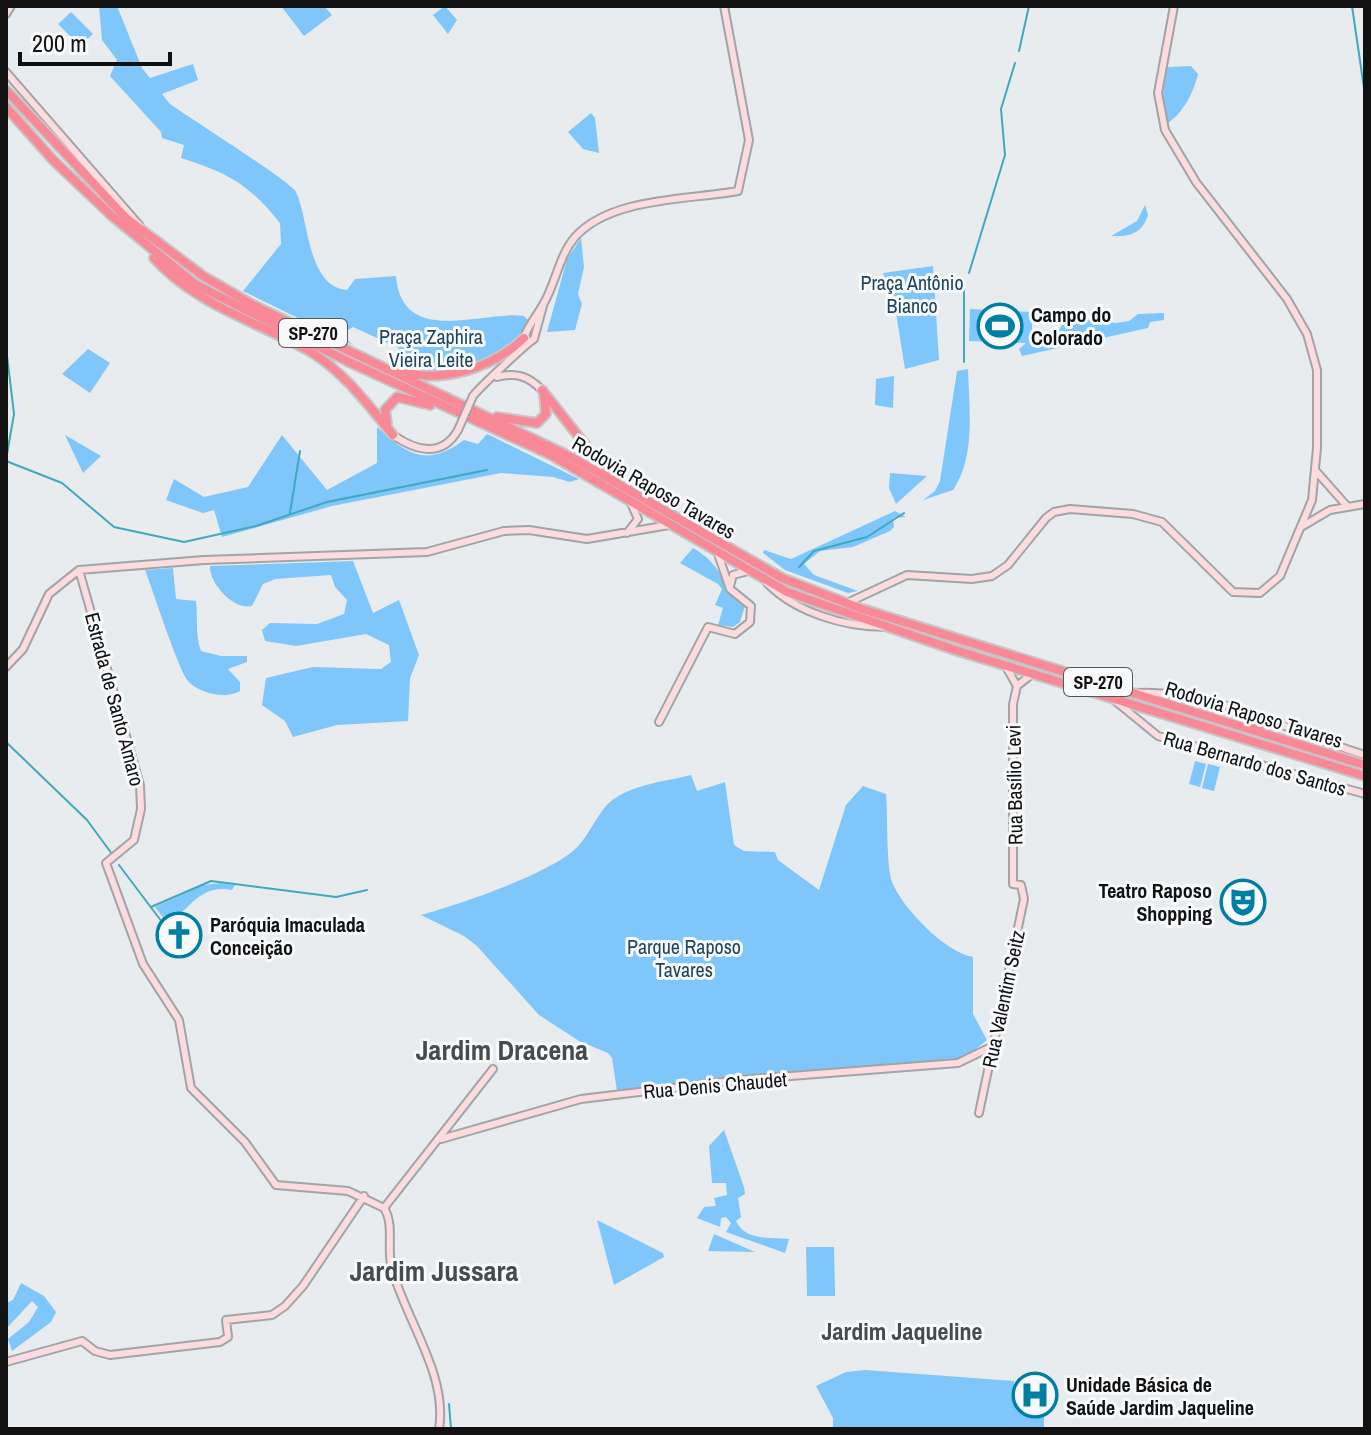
<svg xmlns="http://www.w3.org/2000/svg" width="1371" height="1435" font-family="'Archivo Narrow',sans-serif">
<rect width="100%" height="100%" fill="#e9ecee"/>
<path fill="#7fc6fb" d="M99 6H117L142 68 150 78 193 64 198 80 162 94 170 104C188 117 290 181 296 192 309 219 307 287 347 290L355 279 396 276C402 348 482 310 524 316L530 322C506 370 438 381 392 363L399 348 353 327 341 334 353 345 243 291 281 244 280 223C249 184 228 173 181 158L184 145 162 138 161 132 110 76 117 60 102 40Z
M281 6H324L332 15 304 36Z
M445 6 457 20 448 34 433 15Z
M71 12 93 34 80 46 58 24Z
M1191 66 1198 74C1194 92 1183 113 1168 123L1163 94 1167 67Z
M591 113 595 118 599 153 583 149 568 132Z
M1145 205 1148 215C1142 234 1129 237 1111 236L1137 221Z
M581 238 584 267 578 294 582 304 575 330 547 332 567 259Z
M933 266 939 360 905 369 896 313 883 273Z
M970 309 1032 312V340L1045 332 1059 330 1066 317 1116 323 1129 321 1138 314 1164 313V320L1150 322 1148 328 1022 356 1019 349 1026 343 969 341Z
M88 349 110 363 90 393 62 374Z
M968 369C969 408 976 456 953 490L923 500 935 491 940 481 957 371Z
M894 376 893 408 875 405 876 379Z
M377 427C409 456 427 467 464 440L478 444 487 434 579 479 570 482 553 477 501 473 332 506 222 537 214 510 203 513 166 500 174 479 204 497 248 487 282 435 327 490 377 463Z
M65 435 101 456 83 473Z
M890 473 927 476 896 504 889 488Z
M895 511 906 517 893 518 894 527 890 531 853 547 820 551 804 564 814 575 858 591 848 593 785 570 763 553 764 550 791 559Z
M693 548C722 564 720 583 745 606L740 622 733 627 718 625 723 608 715 605 722 589 718 584 680 563Z
M353 561 373 613 399 600 419 655 410 678 408 721 337 725 293 737 285 721 262 705 266 678 313 667 381 669 391 662 389 645 366 634 296 646 265 641 262 630 270 623 317 624 344 614 347 600 335 587 331 575 275 579 263 584 252 606C234 611 209 583 210 566Z
M173 568 176 599 196 601C198 618 195 635 201 651L221 656H247V662L228 669 240 682V691C226 700 198 693 188 681 179 671 152 588 145 570Z
M1195 761 1206 764 1200 787 1189 784Z
M1208 764 1220 767 1214 791 1202 788Z
M691 775 697 791 725 782 734 845 744 851 775 852 778 860 819 890 846 805 863 786 886 794C888 815 886 865 892 882 903 909 945 952 973 957V1014L987 1040 965 1058 951 1061 738 1077 617 1091 612 1058 608 1053 579 1041 539 1015 477 946 464 936 421 915C460 904 543 876 573 851 587 839 594 820 606 806 625 785 664 782 691 775Z
M221 883 235 885 232 890C200 884 191 908 168 924L155 907 203 885Z
M724 1130 744 1187 745 1194 738 1198 741 1217 736 1221C745 1241 770 1237 789 1239L785 1253 726 1232 731 1223 726 1217 721 1218 720 1227 697 1218 704 1207 716 1206 714 1198 727 1195 726 1183H712L709 1146Z
M597 1220 663 1253 664 1257 614 1285Z
M714 1234 755 1252 708 1251Z
M806 1247H834L835 1296H807Z
M21 1283 44 1296 56 1312 51 1322 12 1351 8 1339 29 1322 38 1307 32 1301 6 1329V1303L13 1300Z
M865 1370 1014 1381 1016 1403 1044 1402V1429H833V1418L816 1386 846 1372Z"/>
<g fill="none" stroke-linecap="round" stroke-linejoin="round">
<path stroke="#40a9be" stroke-width="2" d="M1352 6 1365 95
M1019 51 1029 6
M969 273 1005 155 1001 109 1015 63
M6 347 14 414 6 460
M964 362V285
M6 461 62 483 114 527 184 542 256 526 327 502 487 470
M290 513 300 451
M799 567 814 551 867 537 904 513
M6 742 87 820 112 854
M119 865 165 926
M151 907 211 881 336 897 367 890
M449 1404 451 1429"/>
<g stroke="#a2a5a6" stroke-width="10">
<path id="secondary" d="M6 14 11 6
M6 72 140 226
M526 342 525 335C530 323 538 314 544 303 556 282 559 256 575 237 611 197 688 200 738 191L749 140 724 6
M497 377C516 372 528 376 542 390
M473 396C480 387 526 344 534 339L543 306
M393 435C416 451 442 458 458 430
M1315 470 1346 505
M1303 526 1330 510 1365 504
M627 533 638 519 631 503
M79 570 140 785 141 809 134 840 106 863 143 964 179 1020 191 1088 245 1142 276 1185 348 1191 384 1208
M767 583C795 612 844 627 885 627
M730 586 733 575 748 571
M847 603 907 575 972 579 992 576 1008 565 1046 518 1054 512 1070 509 1133 514 1162 522 1233 592 1260 593 1280 576 1312 500 1317 448V370L1307 334 1287 299 1196 182 1165 130 1158 93 1174 6
M1005 665 1017 686
M6 667 23 649 49 594 79 570 204 560 427 552 504 531 529 530 587 539 669 525
M1135 693C1214 688 1291 733 1365 755
M1114 700 1158 736 1365 794
M659 722 708 627 735 634 750 622 751 606 730 589 718 554
M979 1113 1024 899 1021 885 1013 884V704L1017 686 1032 674
M441 1139 581 1099 739 1080 958 1063 991 1047
M384 1208C395 1225 386 1250 392 1269 406 1320 448 1375 439 1429
M384 1208 493 1069
M6 1362 82 1341 95 1351 110 1355 220 1342 228 1337 226 1320 272 1315 285 1306 303 1286 364 1196"/>
</g>
<g stroke="#c6c6c6" stroke-width="12">
<path id="highway" d="M6 90 126 218 203 276 253 305 571 457 782 578 862 609 1365 765
M6 107 54 161 112 216 195 284 347 361 551 455 787 592 955 650 1365 776
M154 258C197 306 257 321 311 352 345 373 368 405 393 435
M400 371C441 384 493 368 524 338
M542 390 594 456 617 478
M497 417 537 423 546 414 544 394
M387 424 385 410 397 397 430 405
M1249 726 1280 723"/>
</g>
<use href="#secondary" stroke="#fddce0" stroke-width="6"/>
<use href="#highway" stroke="#f98996" stroke-width="8"/>
<g stroke="#a2a5a6" stroke-width="10" stroke-linecap="butt">
<path id="secondary-bridge" d="M458 430 473 396"/>
</g>
<use href="#secondary-bridge" stroke="#fddce0" stroke-width="6"/>
</g>
<defs>
<g id="stadium-ring" transform="scale(2.3)"><circle r="9.5" fill="#f7f9fb" stroke="#007fa5" stroke-width="1.5"/><path d="M0-5a6.5 5 0 1 0 0 10a6.5 5 0 1 0 0-10ZM-3.5-1.8h7v3.6h-7Z" fill="#007fa5"/></g>
<g id="theatre-ring" transform="scale(2.3)"><circle r="9.5" fill="#f7f9fb" stroke="#007fa5" stroke-width="1.5"/><path d="M-5-5.5Q0-4 5-5.5V0Q5 5 0 6Q-5 5-5 0ZM-3.3-2.5H-1v1.5H-3.3ZM1-2.5H3.3v1.5H1ZM-2.8 1Q0 5.5 2.8 1Z" fill="#007fa5"/></g>
<g id="church-ring" transform="scale(2.3)"><circle r="9.5" fill="#f7f9fb" stroke="#007fa5" stroke-width="1.5"/><path d="M-1.2-6h2.4v3.5h3.3v2.4h-3.3V6h-2.4V-.1h-3.3v-2.4h3.3Z" fill="#007fa5"/></g>
<g id="hospital-ring" transform="scale(2.3)"><circle r="9.5" fill="#f7f9fb" stroke="#007fa5" stroke-width="1.5"/><path d="M-5-5h3v3.5h4V-5h3V5h-3V1.5h-4V5h-3Z" fill="#007fa5"/></g>
</defs>
<g fill-rule="evenodd">
<use href="#stadium-ring" x="1000" y="326"/>
<use href="#theatre-ring" x="1243" y="902"/>
<use href="#church-ring" x="179" y="935"/>
<use href="#hospital-ring" x="1035" y="1395"/>
</g>
<g text-anchor="middle" dominant-baseline="central" stroke-width="6" stroke-linejoin="round" paint-order="stroke">
<g fill="#f7f9fb" stroke="#565758" stroke-width="2">
<rect x="279" y="319" width="68" height="28" rx="6"/>
<rect x="1064" y="668" width="68" height="28" rx="6"/>
</g>
<g font-size="18" font-weight="bold" fill="#111112">
<text x="313" y="333">SP-270</text>
<text x="1098" y="682">SP-270</text>
</g>
<g font-size="20" fill="#1f445e" stroke="#f7f9fb">
<text x="912" y="282">Praça Antônio<tspan x="912" dy="23">Bianco</tspan></text>
<text x="431" y="336">Praça Zaphira<tspan x="431" dy="23">Vieira Leite</tspan></text>
<text x="684" y="946">Parque Raposo<tspan x="684" dy="23">Tavares</tspan></text>
</g>
<g font-size="20" font-weight="bold" fill="#111112" stroke="#f7f9fb" text-anchor="start">
<text x="1031" y="314">Campo do<tspan x="1031" dy="23">Colorado</tspan></text>
<text x="1212" y="890" text-anchor="end">Teatro Raposo<tspan x="1212" dy="23">Shopping</tspan></text>
<text x="210" y="924">Paróquia Imaculada<tspan x="210" dy="23">Conceição</tspan></text>
<text x="1066" y="1384">Unidade Básica de<tspan x="1066" dy="23">Saúde Jardim Jaqueline</tspan></text>
</g>
<g font-size="20" fill="#111112" stroke="#f7f9fb">
<text transform="translate(654 487) rotate(30)">Rodovia Raposo Tavares</text>
<text transform="translate(115 699) rotate(75)">Estrada de Santo Amaro</text>
<text transform="translate(1254 714) rotate(17)">Rodovia Raposo Tavares</text>
<text transform="translate(1255 763) rotate(16)">Rua Bernardo dos Santos</text>
<text transform="translate(1014 785) rotate(-91)">Rua Basílio Levi</text>
<text transform="translate(1003 999) rotate(-78)">Rua Valentim Seitz</text>
<text transform="translate(715 1085) rotate(-5)">Rua Denis Chaudet</text>
</g>
<g font-size="24" font-weight="bold" fill="#484a4b" stroke="#f7f9fb">
<text x="902" y="1331">Jardim Jaqueline</text>
</g>
<g font-size="28" font-weight="bold" fill="#484a4b" stroke="#f7f9fb">
<text x="502" y="1050">Jardim Dracena</text>
<text x="434" y="1271">Jardim Jussara</text>
</g>
</g>
<rect width="1371" height="1435" fill="none" stroke="#111112" stroke-width="16"/>
<path d="M20 52v12h150v-12" fill="none" stroke="#111112" stroke-width="4"/>
<text x="32" y="52" font-size="24" fill="#111112" stroke="#f7f9fb" stroke-width="6" paint-order="stroke">200 m</text>
</svg>
